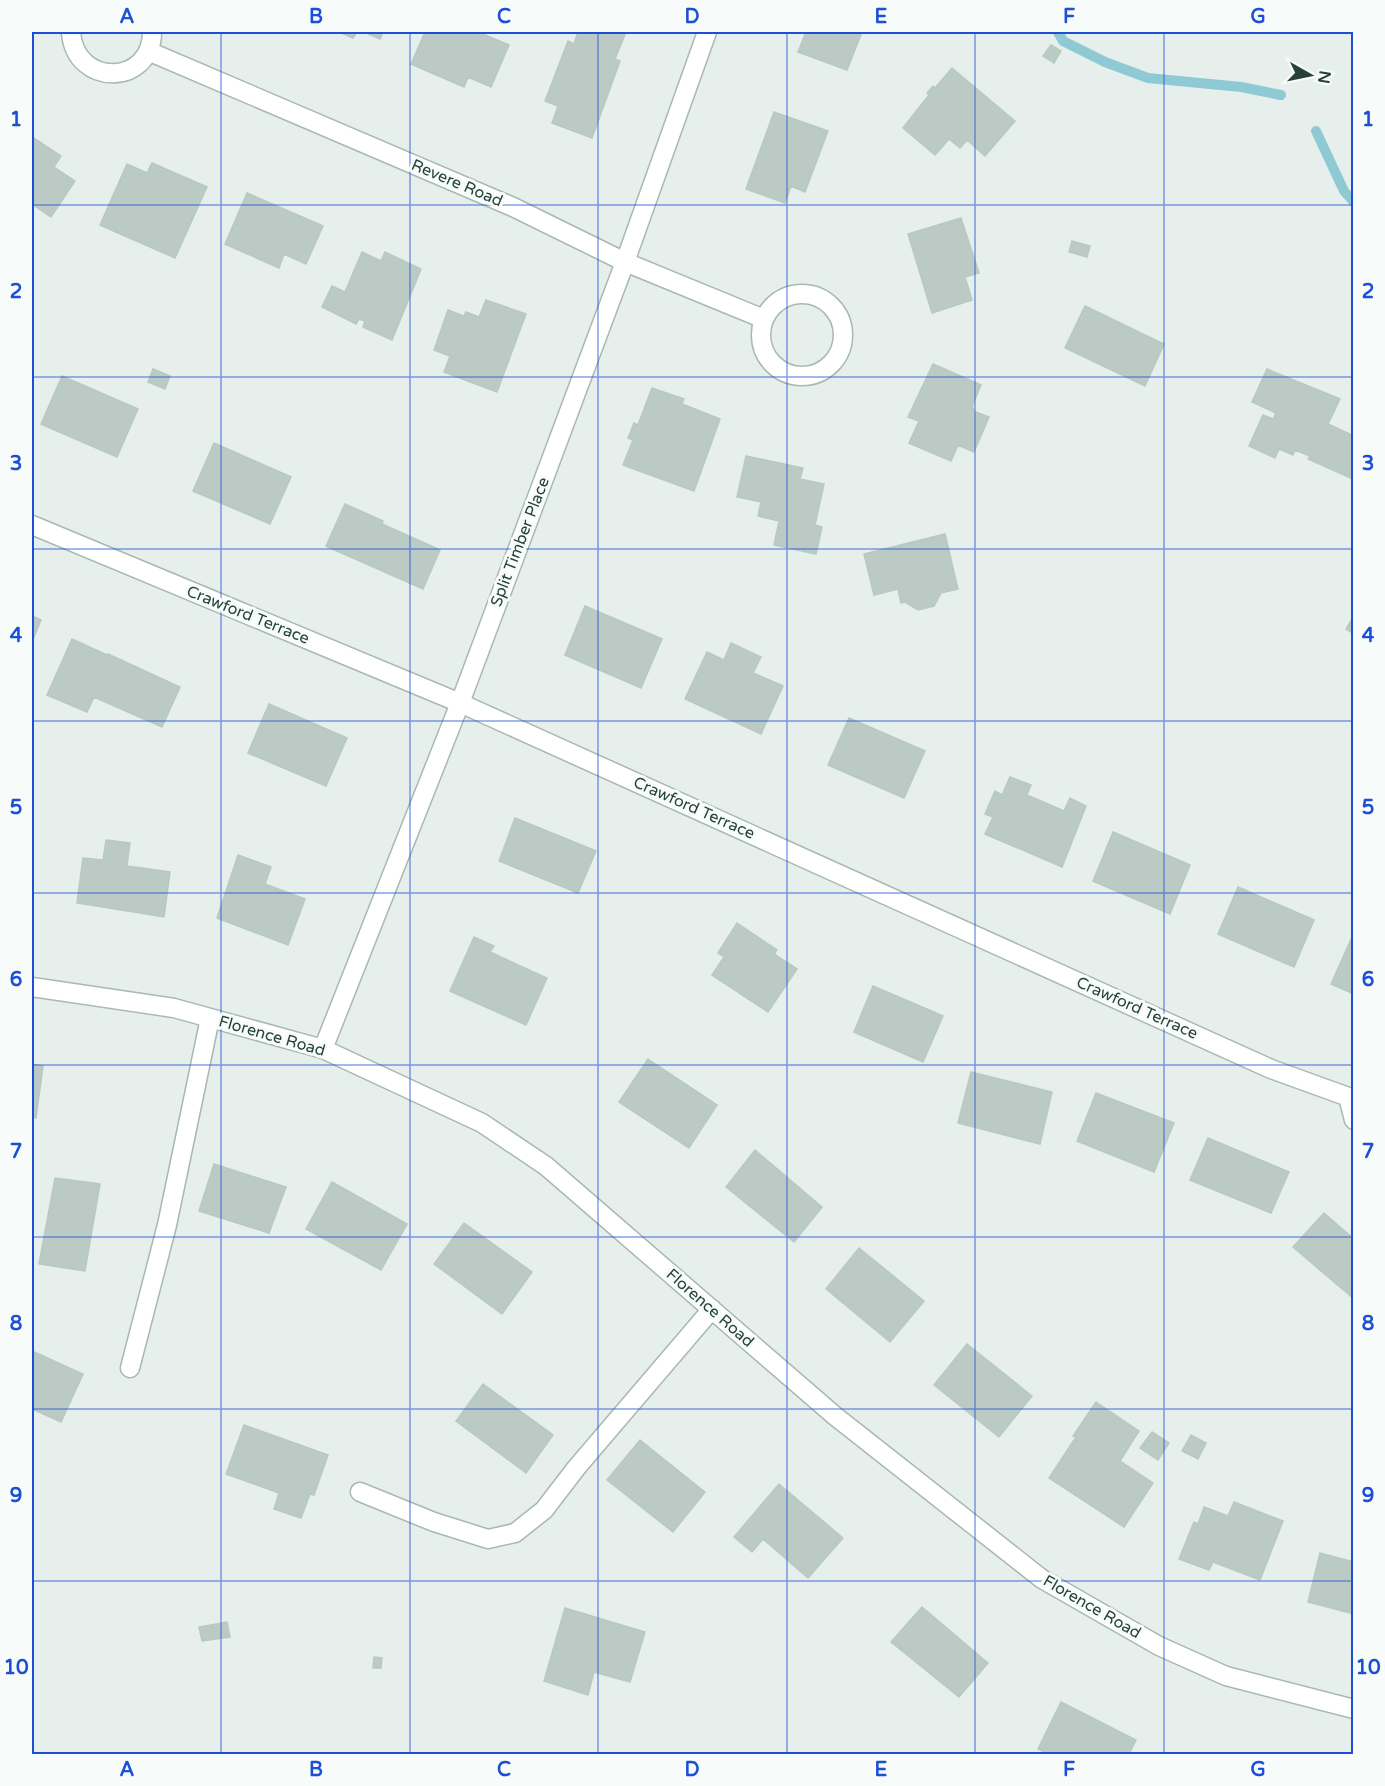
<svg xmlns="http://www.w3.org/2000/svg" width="1385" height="1786" font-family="'Varela Round',sans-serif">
<rect width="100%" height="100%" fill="#e6efeb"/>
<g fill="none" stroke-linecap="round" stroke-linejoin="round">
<path stroke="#8ec9d4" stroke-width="10" d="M1058 32 1063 41 1105 62 1148 78 1241 87 1281 95
M1316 131 1344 191 1354 202"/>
</g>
<path fill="#bbcac4" stroke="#b8c9c2" stroke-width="1.5" d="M339 32H357L353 38Z
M364 32H383L380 39Z
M425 32H443L450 35 451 32H478L509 45 491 87 468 77 464 87 411 64Z
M578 32H626L615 59 620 61 592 138 552 123 558 106 545 101 568 41 574 44Z
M806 32H862L847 70 798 52Z
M1051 45 1061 51 1054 63 1043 56Z
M952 68 1015 121 985 156 967 140 960 148 949 139 935 155 903 128 929 95 927 93 933 86 935 88Z
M774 112 828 131 805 192 791 186 785 203 746 189Z
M32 137 61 156 54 167 75 181 51 217 33 205 32 207Z
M152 163 207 187 175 258 100 225 127 164 147 173Z
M247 193 323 226 306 264 284 254 279 268 225 244Z
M961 218 979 273 965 277 972 300 932 313 908 234Z
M1072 241 1090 246 1087 257 1069 252Z
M362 252 381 261 385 252 421 269 392 340 363 327 365 321 359 319 356 324 322 307 332 286 345 292Z
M486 300 526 314 497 392 444 372 450 356 434 350 448 310 464 316 466 312 479 317Z
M1085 306 1164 344 1145 386 1065 348Z
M933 364 981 385 972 407 974 409 973 411 989 417 974 452 958 445 951 461 909 443 919 421 908 417Z
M153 369 170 376 165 389 148 382Z
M1267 369 1340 399 1328 424 1354 436 1353 479 1308 459 1310 456 1295 450 1293 455 1279 449 1275 458 1249 446 1263 415 1273 419 1276 413 1252 402Z
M62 376 138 409 117 457 41 424Z
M652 388 684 399 682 404 720 419 694 491 623 465 633 440 628 438 634 423 638 425Z
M214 443 291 477 270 524 193 491Z
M746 456 803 468 800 479 824 484 815 525 822 527 816 554 774 545 779 521 758 516 761 502 737 497Z
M345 504 383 521 382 524 440 550 423 589 326 546Z
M945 534 958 589 941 593 934 606 918 610 905 602 901 603 898 589 874 595 864 554Z
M585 606 662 639 641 688 565 655Z
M32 616 41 620 32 642Z
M1354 616V634L1346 629Z
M72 639 107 655 108 654 180 687 162 727 94 697 87 712 47 695Z
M731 643 761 657 753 673 783 686 761 734 685 699 707 652 724 660Z
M269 704 347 738 326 786 248 753Z
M849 718 925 751 904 798 828 765Z
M1010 777 1031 785 1027 795 1064 811 1070 798 1086 806 1062 867 985 834 993 817 985 814 995 791 1002 795Z
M515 818 596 851 578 893 499 861Z
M1113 832 1190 865 1170 914 1093 881Z
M106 840 130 843 127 866 170 872 164 917 77 903 83 858 103 860Z
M238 855 271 867 265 884 305 899 288 945 217 918Z
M1238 887 1314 920 1294 967 1218 934Z
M737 923 777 950 774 954 797 969 768 1012 712 975 724 957 718 953Z
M474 937 494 946 490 952 547 978 526 1025 450 991Z
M1352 937 1354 938V994L1331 984Z
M873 986 943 1016 923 1062 854 1032Z
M648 1059 717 1105 689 1148 619 1102Z
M32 1064 43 1066 36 1118 32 1117Z
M971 1072 1052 1092 1040 1144 958 1123Z
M1096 1093 1174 1123 1154 1172 1077 1141Z
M1208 1138 1289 1172 1271 1213 1190 1180Z
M755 1150 822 1207 794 1242 726 1187Z
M214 1164 286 1187 269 1233 199 1211Z
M55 1178 100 1184 85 1271 39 1264Z
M332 1182 407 1224 381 1270 306 1229Z
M1324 1213 1354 1239V1299L1293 1247Z
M464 1223 532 1272 502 1314 434 1264Z
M859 1248 924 1301 890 1342 826 1289Z
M967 1344 1032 1396 999 1437 934 1385Z
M32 1351 83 1374 61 1422 32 1409Z
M483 1384 553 1435 526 1473 456 1421Z
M1096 1402 1139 1431 1120 1461 1153 1483 1124 1527 1049 1478 1076 1437 1073 1436Z
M244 1425 328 1455 314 1495 310 1494 301 1518 274 1509 279 1493 226 1474Z
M1152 1432 1169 1443 1158 1460 1140 1448Z
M1191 1435 1206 1443 1198 1459 1182 1451Z
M640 1440 705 1492 673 1532 607 1480Z
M779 1484 843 1538 808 1578 763 1539 752 1552 734 1537Z
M1234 1502 1283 1521 1260 1580 1213 1562 1209 1570 1179 1559 1194 1522 1198 1524 1204 1507 1228 1516Z
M1320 1553 1354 1562V1614L1308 1602Z
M922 1607 988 1663 959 1697 891 1642Z
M565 1608 645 1632 630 1682 594 1672 588 1695 544 1681Z
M227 1622 230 1637 202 1641 199 1627Z
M374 1657 382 1658 381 1668H373Z
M1061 1702 1136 1740 1129 1754H1048L1038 1749Z"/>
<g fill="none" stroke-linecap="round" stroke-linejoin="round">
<g stroke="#a8b8b2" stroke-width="21">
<path id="minor" d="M71 32C75 88 152 86 152 32
M148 51 513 207 625 262 764 319
M761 335a41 41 0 1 1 82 0a41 41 0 1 1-82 0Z
M32 525 460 703 1271 1069 1354 1099
M32 987 174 1008 323 1049 482 1123 546 1166 835 1416 1042 1579 1159 1646 1226 1676 1354 1709
M323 1049 460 703 625 262 707 32
M1348 1097 1354 1120
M130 1368 167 1225 210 1018
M360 1492 434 1522 488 1539 515 1533 544 1510 577 1467 712 1309"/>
</g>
<use href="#minor" stroke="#fff" stroke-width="18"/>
</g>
<path fill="none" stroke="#1d4ed8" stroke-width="1.5" stroke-opacity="0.55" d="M221 32V1754M410 32V1754M598 32V1754M787 32V1754M975 32V1754M1164 32V1754M32 205H1354M32 377H1354M32 549H1354M32 721H1354M32 893H1354M32 1065H1354M32 1237H1354M32 1409H1354M32 1581H1354"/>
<g text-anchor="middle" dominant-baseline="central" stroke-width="6" stroke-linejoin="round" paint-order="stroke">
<g font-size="16" fill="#24423a" stroke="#f7fbf9">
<text transform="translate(457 183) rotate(23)">Revere Road</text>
<text transform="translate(520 542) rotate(-69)">Split Timber Place</text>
<text transform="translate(248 615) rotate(22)">Crawford Terrace</text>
<text transform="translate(694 808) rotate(24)">Crawford Terrace</text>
<text transform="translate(1137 1008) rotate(24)">Crawford Terrace</text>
<text transform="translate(272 1036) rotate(16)">Florence Road</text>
<text transform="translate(710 1308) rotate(41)">Florence Road</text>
<text transform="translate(1092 1607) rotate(30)">Florence Road</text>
</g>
</g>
<rect width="1385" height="1786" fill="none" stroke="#f7fbf9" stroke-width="66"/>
<g transform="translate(1310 75) rotate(99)" stroke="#f7fbf9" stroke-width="4.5" paint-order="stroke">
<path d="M0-4.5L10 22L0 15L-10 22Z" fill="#24423a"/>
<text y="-9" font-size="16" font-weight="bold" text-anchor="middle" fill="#24423a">N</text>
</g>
<rect x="33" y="33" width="1319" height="1720" fill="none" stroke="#1d4ed8" stroke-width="2"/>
<g font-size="20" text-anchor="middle" font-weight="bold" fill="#1d4ed8">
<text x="127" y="23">A</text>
<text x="316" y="23">B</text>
<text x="504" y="23">C</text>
<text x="692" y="23">D</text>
<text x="881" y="23">E</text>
<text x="1069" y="23">F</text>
<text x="1258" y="23">G</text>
<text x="16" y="126">1</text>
<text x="1368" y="126">1</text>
<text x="16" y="298">2</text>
<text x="1368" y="298">2</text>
<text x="16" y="470">3</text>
<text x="1368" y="470">3</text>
<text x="16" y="642">4</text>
<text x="1368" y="642">4</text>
<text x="16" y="814">5</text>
<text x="1368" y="814">5</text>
<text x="16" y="986">6</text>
<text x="1368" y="986">6</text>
<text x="16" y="1158">7</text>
<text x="1368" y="1158">7</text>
<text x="16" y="1330">8</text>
<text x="1368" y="1330">8</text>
<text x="16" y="1502">9</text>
<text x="1368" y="1502">9</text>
<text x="16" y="1674">10</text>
<text x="1368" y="1674">10</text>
<text x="127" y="1776">A</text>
<text x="316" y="1776">B</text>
<text x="504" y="1776">C</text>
<text x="692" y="1776">D</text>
<text x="881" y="1776">E</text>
<text x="1069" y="1776">F</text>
<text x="1258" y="1776">G</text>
</g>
</svg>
